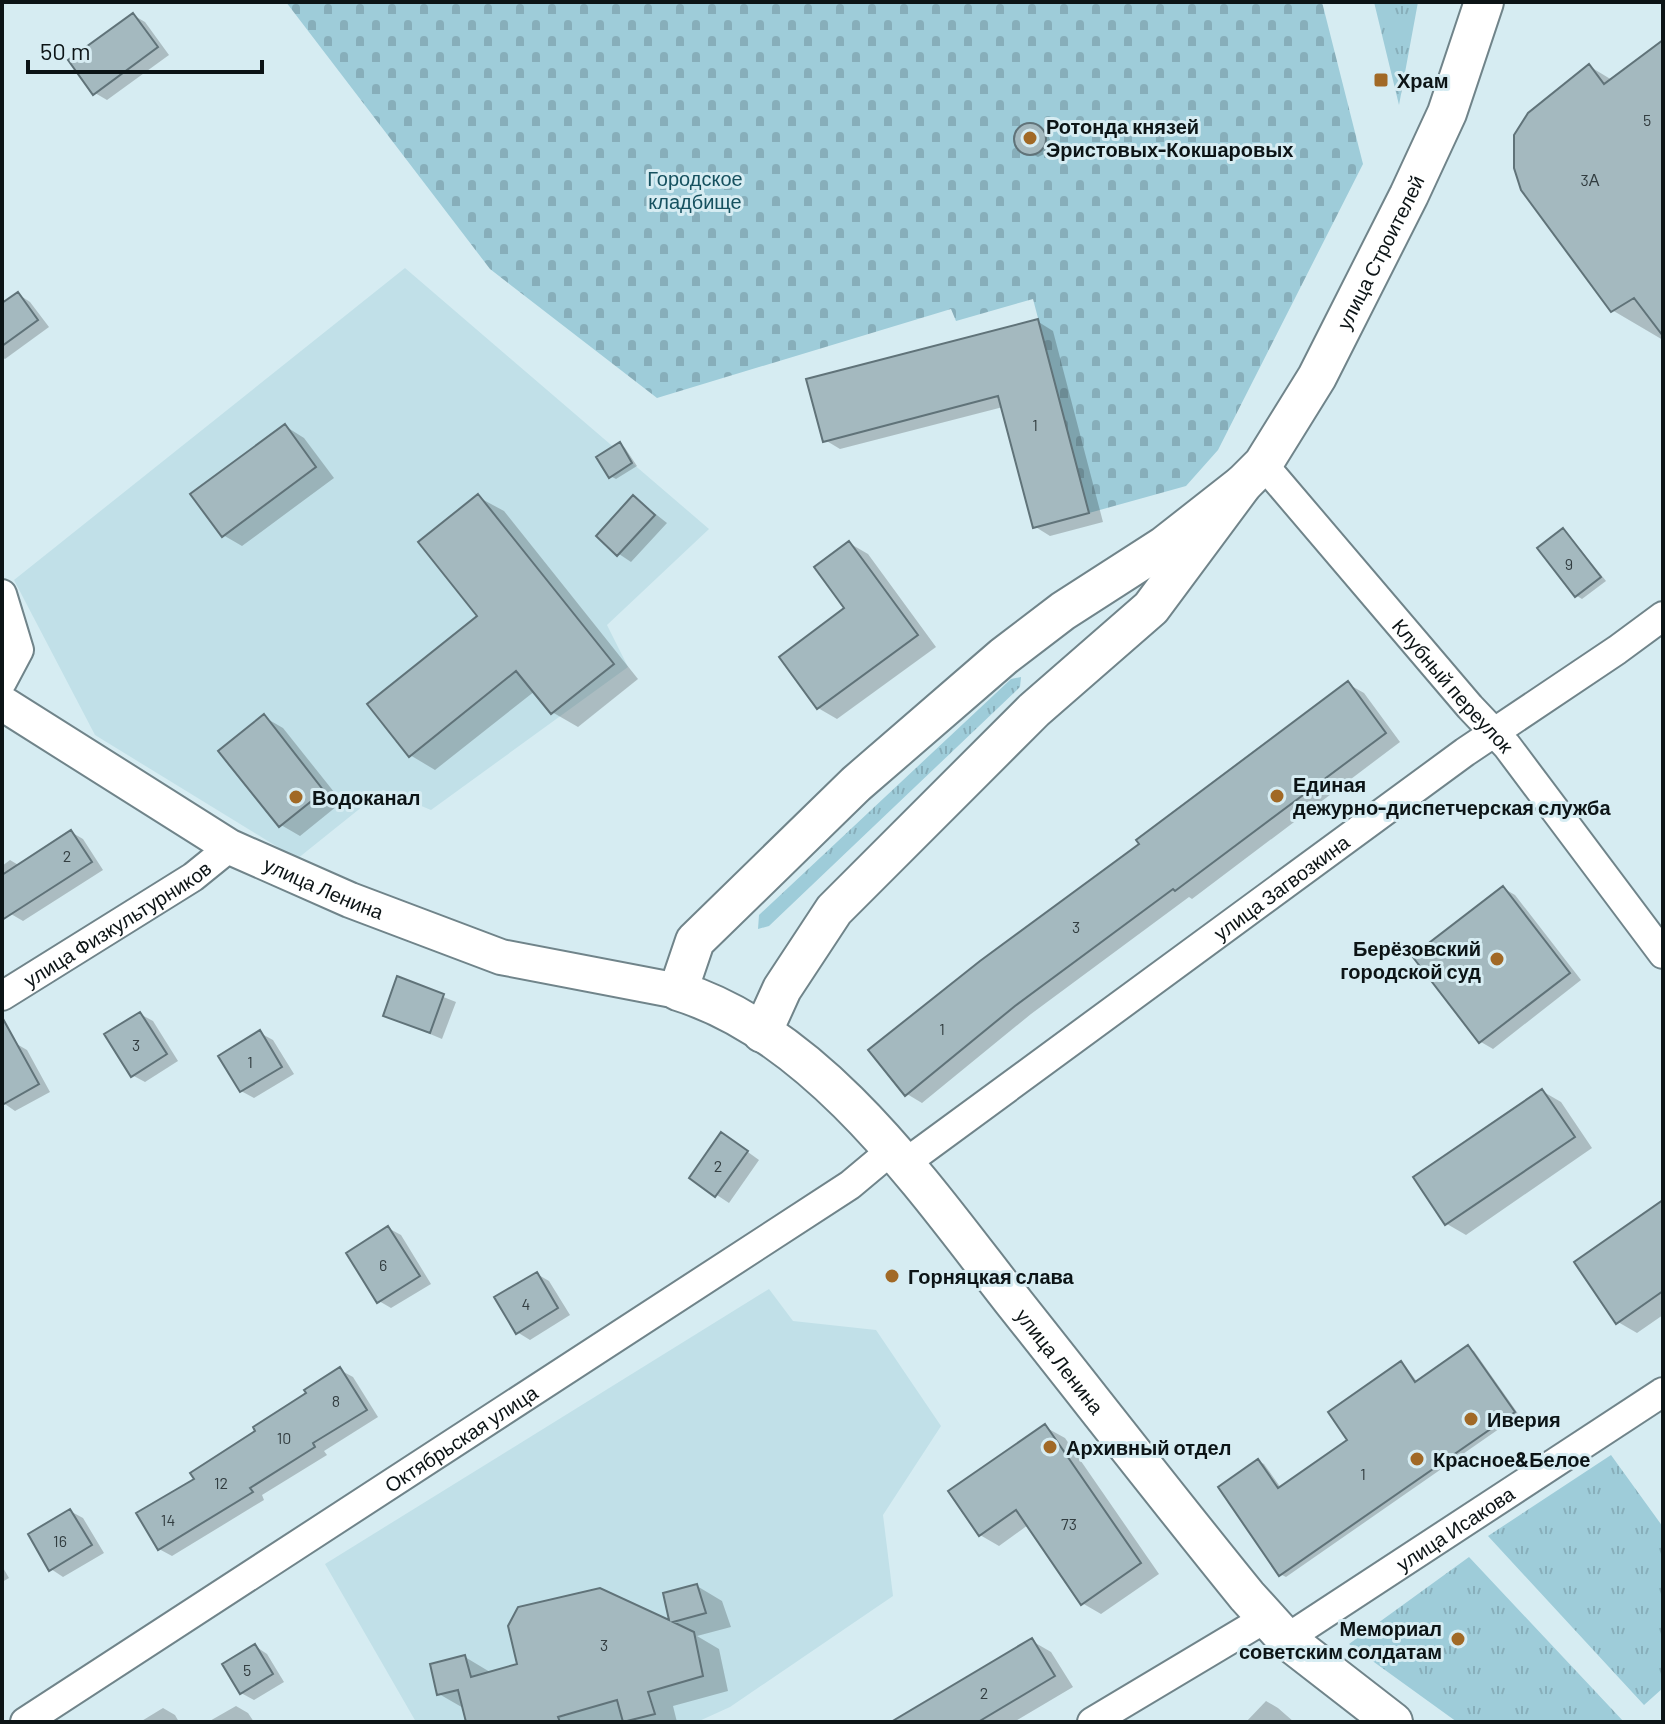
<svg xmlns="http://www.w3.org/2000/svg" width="1665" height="1724" font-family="Barlow,sans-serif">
<defs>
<pattern id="grass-tufts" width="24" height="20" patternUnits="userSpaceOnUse" patternTransform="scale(2)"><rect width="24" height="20" fill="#9eccd9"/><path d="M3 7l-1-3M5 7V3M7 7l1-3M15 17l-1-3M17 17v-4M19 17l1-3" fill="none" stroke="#87aeba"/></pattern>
<pattern id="cemetery-stones" width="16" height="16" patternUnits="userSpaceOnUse" patternTransform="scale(2)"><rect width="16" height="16" fill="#9eccd9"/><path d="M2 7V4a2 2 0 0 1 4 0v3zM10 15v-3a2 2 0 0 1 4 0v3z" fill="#87aeba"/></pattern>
</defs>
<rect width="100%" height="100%" fill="#d6ecf2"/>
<path fill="#c1e0e8" d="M405 268 709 529 607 625 628 667 431 810 383 790 297 859 95 735 14 580Z
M769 1289 793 1321 876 1330 941 1426 883 1515 893 1596 730 1707 697 1722H416L325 1564Z"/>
<path fill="url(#grass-tufts)" d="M1374 2H1418L1399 105Z
M1021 677 1020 687 769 926 758 929 759 915 1011 679Z
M1611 1455 1663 1527V1688L1644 1705 1488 1536Z
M1469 1557 1624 1722H1457L1349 1644Z"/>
<path fill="url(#cemetery-stones)" d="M286 2H1322L1363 164 1218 450 1186 486 1089 513 1033 299 956 321 951 309 657 398 490 269Z"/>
<path fill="#0003" d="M133 15 145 22 169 55 107 100 95 93Z
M1663 42V340L1612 310 1589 66 1612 80Z
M1031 125 1047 133 1051 142 1048 152 1038 157 1021 149 1017 139 1021 129Z
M18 294 30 302 49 327 5 359 2 357V306Z
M1037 321 1053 331 1103 522 1050 536 1034 526 1003 407 840 449 825 440Z
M285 426 304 438 334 478 242 546 223 535Z
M620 444 625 448 637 466 616 479 610 476Z
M478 497 504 511 638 679 578 727 552 712 535 691 435 770 410 755 480 617Z
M634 497 667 523 631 562 619 554 598 536Z
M1563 530 1568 534 1606 581 1582 599 1577 596 1539 549Z
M849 543 868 554 936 647 837 719 818 708 847 609Z
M1348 684 1364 693 1400 742 1192 899 1189 897 1031 1014 922 1103 907 1094 1142 845Z
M264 717 283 728 342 802 300 836 281 825Z
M71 832 83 839 103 870 23 921 11 914 2 900V866L10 860 20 866Z
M1503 888 1515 895 1581 980 1493 1049 1481 1042 1415 957Z
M398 979 456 1002 442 1039 385 1015Z
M140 1014 153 1021 178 1061 145 1082 132 1075Z
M260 1033 273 1040 294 1074 254 1098 241 1091Z
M15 1043 27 1050 50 1092 15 1111 2 1102V1050Z
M1542 1091 1561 1102 1592 1148 1466 1235 1447 1224Z
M734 1142 759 1160 729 1203 691 1178Z
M1663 1202V1315L1637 1333 1618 1322Z
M388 1228 401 1235 431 1284 391 1308 379 1301Z
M537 1274 549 1281 570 1315 530 1340 517 1332Z
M1468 1348 1474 1351 1519 1415 1286 1577 1280 1574 1258 1461 1264 1464 1281 1488 1350 1440 1401 1364 1406 1367 1418 1383Z
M340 1370 353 1377 378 1417 324 1451 327 1455 262 1495 264 1500 172 1556 159 1549 258 1432Z
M1045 1427 1065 1438 1159 1574 1101 1614 1082 1603 1028 1525 999 1546 980 1535Z
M70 1511 83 1518 104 1553 63 1577 51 1569Z
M2 1566 9 1578 2 1582Z
M697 1586 722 1601 731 1627 697 1636 719 1649 728 1691 673 1706 677 1722H625L624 1719 615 1722H468L465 1709 439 1694 465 1657 490 1672 672 1624 665 1594Z
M1032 1641 1051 1652 1073 1687 1014 1722H923Z
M255 1646 267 1654 284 1682 254 1700 241 1693Z
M1266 1701 1278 1708 1294 1722H1246Z
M236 1706 248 1713 254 1722H208Z
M163 1708 175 1715 179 1722H140Z"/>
<path fill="#a4b9bf" stroke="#607379" stroke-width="2" d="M133 13 158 47 93 95 68 60Z
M1663 40V336L1634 298 1611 312 1521 190 1514 168V135L1528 113 1589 64 1604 84Z
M1014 139a16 16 0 1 1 32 0a16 16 0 1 1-32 0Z
M18 292 38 320 2 346V303Z
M1038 319 1089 513 1033 528 998 396 823 442 806 379Z
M285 424 316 467 222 537 190 494Z
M620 442 632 463 609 478 596 457Z
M478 494 614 664 551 714 516 671 409 757 367 704 477 616 418 542Z
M633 495 655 515 617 556 596 536Z
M1563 528 1601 577 1575 597 1537 548Z
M849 541 918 635 817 709 779 657 844 608 814 567Z
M1348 681 1386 733 1175 891 1173 889 1015 1006 905 1096 868 1050 980 961 1139 844 1136 840Z
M264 714 324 791 279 827 218 751Z
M71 830 92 862 2 920V875Z
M1503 886 1570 973 1479 1043 1412 956Z
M397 976 444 994 430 1033 383 1016Z
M140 1012 167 1054 131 1077 104 1034Z
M2 1017 39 1084 2 1105Z
M260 1030 282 1067 240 1092 218 1056Z
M1542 1089 1575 1137 1445 1225 1413 1177Z
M721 1132 748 1151 715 1197 689 1178Z
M1663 1200V1291L1616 1324 1574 1262Z
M388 1226 420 1276 377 1303 346 1253Z
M537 1272 558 1308 516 1334 494 1297Z
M1468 1345 1515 1412 1279 1576 1218 1487 1258 1459 1278 1488 1347 1440 1328 1412 1401 1361 1415 1382Z
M340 1367 367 1410 313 1443 315 1447 250 1488 253 1492 158 1550 136 1513 194 1479 190 1473 255 1431 253 1427 306 1393 304 1390Z
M1045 1424 1141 1563 1081 1605 1016 1510 979 1536 948 1491Z
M70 1509 92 1545 49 1571 28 1534Z
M697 1584 706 1613 673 1622 694 1632 703 1676 648 1692 655 1714 623 1722 617 1700 558 1717 560 1722H466L458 1690 437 1695 430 1664 465 1655 471 1677 517 1664 508 1626 518 1607 600 1588 669 1620 663 1593Z
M1032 1638 1055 1676 978 1722H891Z
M255 1644 273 1674 240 1694 222 1664Z"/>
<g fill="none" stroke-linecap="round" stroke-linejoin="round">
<g stroke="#70848a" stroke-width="32">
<g id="minor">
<path id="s1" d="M1263 464 1470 707 1507 746 1663 954"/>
<path d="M2 594 19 650 2 682"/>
<path id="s2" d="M2 996 193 877 230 847"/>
<path id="s3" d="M904 1164 1465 752 1617 650 1663 616"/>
<path id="s4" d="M1286 1639 1663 1392"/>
<path id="s5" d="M25 1722 850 1185 893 1149"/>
<path d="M1092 1722 1266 1618"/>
</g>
</g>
<g stroke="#70848a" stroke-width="38">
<g id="tertiary">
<path id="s6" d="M2 703 230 847 350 900 501 957 678 991"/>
</g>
</g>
<g stroke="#70848a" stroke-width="42">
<g id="secondary">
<path id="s7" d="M1243 484 1164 546 1063 611 1004 656 856 784 695 941 678 991C821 1035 928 1193 1016 1305 1093 1402 1169 1500 1247 1596L1286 1639 1393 1722"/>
<path id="s8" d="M762 1033 782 989 834 910 1034 710 1151 608 1243 484 1263 464 1317 377 1409 195 1447 113 1484 2"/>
</g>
</g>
<use href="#minor" stroke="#fff" stroke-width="28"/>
<use href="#tertiary" stroke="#fff" stroke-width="34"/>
<use href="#secondary" stroke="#fff" stroke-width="38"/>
</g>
<g fill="#a16926" stroke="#d6ecf2" stroke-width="3">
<rect x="1373" y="72" width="16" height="16" rx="4"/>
<circle cx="1030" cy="138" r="8"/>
<circle cx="1277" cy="796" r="8"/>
<circle cx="296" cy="797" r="8"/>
<circle cx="1497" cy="959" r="8"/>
<circle cx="892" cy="1276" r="8"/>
<circle cx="1471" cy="1419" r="8"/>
<circle cx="1050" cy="1447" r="8"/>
<circle cx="1417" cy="1459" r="8"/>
<circle cx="1458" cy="1639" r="8"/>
</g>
<g text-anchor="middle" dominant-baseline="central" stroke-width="6" stroke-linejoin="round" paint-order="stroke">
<g font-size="16" fill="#323d40">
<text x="1647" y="119">5</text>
<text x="1590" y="179">3А</text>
<text x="1035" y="424">1</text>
<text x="1569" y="563">9</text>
<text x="67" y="855">2</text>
<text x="1076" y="926">3</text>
<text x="942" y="1028">1</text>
<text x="136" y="1044">3</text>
<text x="250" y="1061">1</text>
<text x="718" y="1165">2</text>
<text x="383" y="1264">6</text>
<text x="526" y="1303">4</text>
<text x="336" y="1400">8</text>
<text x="284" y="1437">10</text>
<text x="1363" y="1473">1</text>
<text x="221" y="1482">12</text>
<text x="168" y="1519">14</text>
<text x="1069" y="1523">73</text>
<text x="60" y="1540">16</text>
<text x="604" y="1644">3</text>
<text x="247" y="1669">5</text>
<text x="984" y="1692">2</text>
</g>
<g font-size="20" font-weight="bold" fill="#0c1416" stroke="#d6ecf2" text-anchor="start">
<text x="1397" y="80">Храм</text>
<text x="1046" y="126">Ротонда князей<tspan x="1046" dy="23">Эристовых-Кокшаровых</tspan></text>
<text x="1293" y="784">Единая<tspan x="1293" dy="23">дежурно-диспетчерская служба</tspan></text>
<text x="312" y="797">Водоканал</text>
<text x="1481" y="948" text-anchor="end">Берёзовский<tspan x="1481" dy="23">городской суд</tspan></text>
<text x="908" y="1276">Горняцкая слава</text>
<text x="1487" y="1419">Иверия</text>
<text x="1066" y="1447">Архивный отдел</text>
<text x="1433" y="1459">Красное&amp;Белое</text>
<text x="1442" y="1628" text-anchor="end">Мемориал<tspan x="1442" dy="23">советским солдатам</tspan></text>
</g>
<g font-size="20" fill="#16515f" stroke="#d6ecf2">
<text x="695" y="178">Городское<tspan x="695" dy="23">кладбище</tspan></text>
</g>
<g font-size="20" fill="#0c1416" stroke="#d6ecf2">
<text stroke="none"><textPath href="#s8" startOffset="1006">улица Строителей</textPath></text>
<text stroke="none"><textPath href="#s1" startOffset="292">Клубный переулок</textPath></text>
<text stroke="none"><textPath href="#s6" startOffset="372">улица Ленина</textPath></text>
<text stroke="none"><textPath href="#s3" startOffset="468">улица Загвозкина</textPath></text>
<text stroke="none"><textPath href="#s2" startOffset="136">улица Физкультурников</textPath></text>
<text stroke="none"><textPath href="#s7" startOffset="1308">улица Ленина</textPath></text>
<text stroke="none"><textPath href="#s5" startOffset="520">Октябрьская улица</textPath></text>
<text stroke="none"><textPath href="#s4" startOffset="202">улица Исакова</textPath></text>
</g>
</g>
<rect width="1665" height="1724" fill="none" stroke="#0c1416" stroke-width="8"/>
<path d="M28 60v12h234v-12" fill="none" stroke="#0c1416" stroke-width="4"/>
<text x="40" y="60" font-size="24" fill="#0c1416" stroke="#d6ecf2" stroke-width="6" paint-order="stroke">50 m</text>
</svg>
